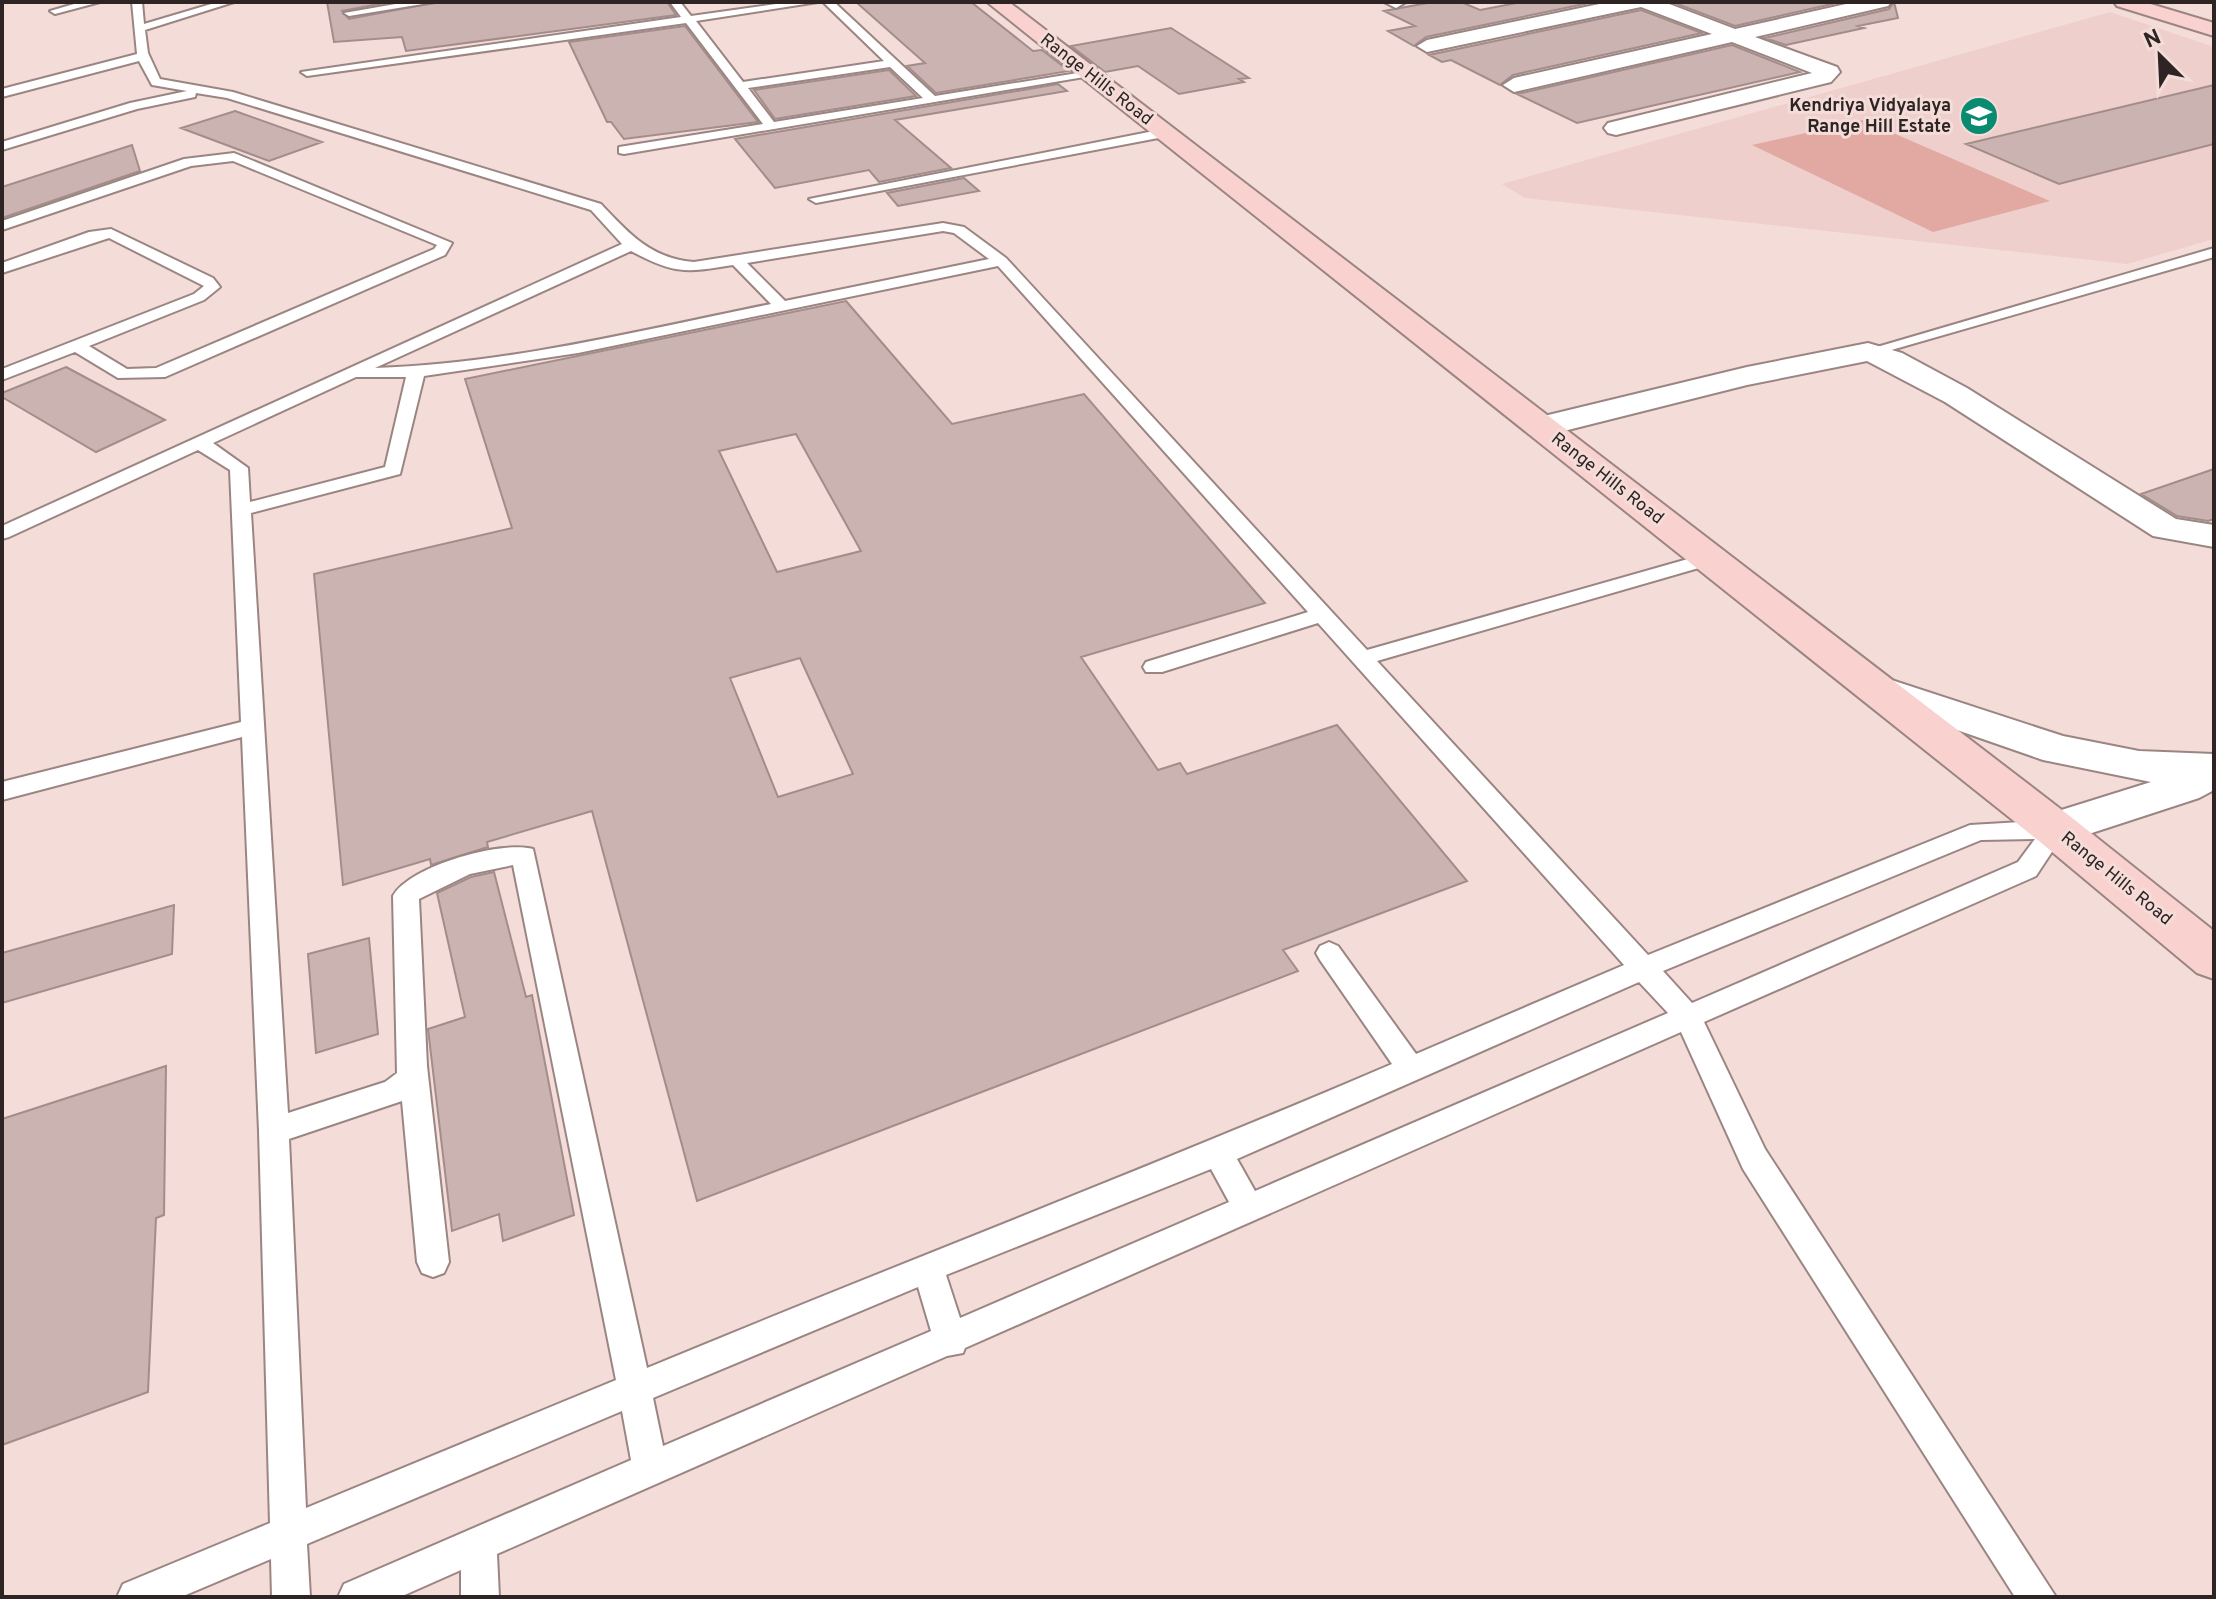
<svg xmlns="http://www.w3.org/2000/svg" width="2216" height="1599" font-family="Overpass,sans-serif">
<rect width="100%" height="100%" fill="#f4dcd9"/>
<path fill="#efcfcb" d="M2110 12 2214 47V239L2127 264 1525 198 1502 184Z"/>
<path fill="#e2a9a2" d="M1863 120 2050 201 1933 232 1752 145Z"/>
<path fill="#cab3b0" stroke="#a38d8a" stroke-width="2" fill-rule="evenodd" d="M327 2H390L342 11 349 19 438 2H667L676 15 406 51 402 37 334 42Z
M856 2H971L1033 51 1042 50 1069 71 936 93 907 66 925 63Z
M1433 2H1461L1480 10 1522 2H1594L1426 37 1414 46 1388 31 1415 26 1384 11Z
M1672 2H1841L1735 26Z
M1894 2 1898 18 1858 26 1864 28 1786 45 1765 38 1889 9Z
M1641 10 1702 33 1513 75 1500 85 1451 60 1442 62 1429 55Z
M685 26 758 122 624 139 611 122H607L569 42Z
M1171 28 1249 78 1239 79 1244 82 1179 94 1138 66 1105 72 1071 46Z
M1732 45 1800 72 1577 123 1517 94Z
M889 70 916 96 775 119 754 90Z
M1058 84 1067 91 895 120 951 168 879 182 869 170 775 188 735 139Z
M2214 85V144L2059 184 1966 144Z
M235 111 322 142 269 161 181 128Z
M132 145 140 171 2 218V187Z
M964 178 979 191 898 206 887 193Z
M846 301 952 424 1084 394 1265 603 1081 657 1158 770 1180 763 1187 774 1337 725 1467 881 1283 950 1298 971 697 1201 592 811 487 842 488 847 431 865 430 859 343 885 314 574 512 528 465 379ZM796 434 861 551 777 572 719 451ZM800 658 853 774 778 797 730 678Z
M66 367 165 420 96 452 2 397V393Z
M2214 469V519L2208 521 2177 516 2141 494Z
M494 872 526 997 532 995 574 1215 503 1241 499 1214 452 1231 428 1029 465 1017 437 893 471 877Z
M174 905 172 954 2 1003V953Z
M369 938 378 1034 316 1053 308 954Z
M166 1066 164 1215 156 1218 148 1392 2 1445V1119Z"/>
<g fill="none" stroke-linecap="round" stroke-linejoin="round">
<g stroke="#9b8582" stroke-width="4">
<path id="lane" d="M81 2H100L55 14 50 11Z
M132 2H142L144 24 218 2H234L145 30 148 53 160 79 233 92 601 204C629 234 652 259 694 262L943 223 964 227 1006 258 1367 650 1702 555H1716L1719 559 1716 563 1377 661 1648 955 1970 825 2055 820 2064 823 2067 829 2036 876 1704 1022 1765 1149 2056 1597H2015L1743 1169 1681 1032 965 1348 963 1353 947 1356 497 1554 499 1597H461V1570L400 1597H338L344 1584 631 1460 622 1411 307 1544 310 1597H272L271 1559 181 1597H117L123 1584 270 1523 259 1131 242 737 2 800V782L241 722 230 470 198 450 9 537 2 539V526L622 244 591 210 227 98 196 93 195 97 137 109 2 150V142L130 103 187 91 152 85 139 61 2 97V89L137 54ZM943 231 954 233 989 259 785 301 747 263ZM631 251C674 274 685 273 733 265L771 304C641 330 508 364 375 368ZM998 266 1308 612 1146 662 1143 667 1146 672H1162L1318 623 1624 965 1416 1054 1338 946 1329 942 1320 946 1316 953 1320 960 1392 1064C1145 1170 895 1265 647 1368L533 849C502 840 409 866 393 896L397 1073 385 1082 288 1113 251 513 400 474 424 376 578 353ZM356 377H406L385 467 250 502 248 468 213 443ZM2035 839 2018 862 1692 1003 1663 971 1981 840ZM513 865 616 1380 306 1508 289 1139 402 1101 417 1262 422 1273 433 1277 444 1273 449 1262 427 1066 419 899 470 874ZM1639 982 1668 1013 1255 1191 1237 1159ZM1211 1169 1229 1202 960 1318 946 1275ZM918 1287 931 1331 663 1446 653 1398Z
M407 2H435L349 16 344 13Z
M670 2H680L691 16 790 2H818L696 21 743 82 884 61 823 2H834L935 96 1090 71 1096 75 624 154 619 153V147L763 124 686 23 307 76 301 72 681 17ZM890 67 923 98 774 122 748 88Z
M1164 129 1169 130V136L816 203 809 199Z
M234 153 452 243 445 255 165 377 118 378 75 352 2 380V369L194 294 204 286 109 238 2 273V263L89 232 111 229 213 278 220 287 204 300 89 346 127 369 156 368 434 249 437 245 233 161 191 166 2 230V221L184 159Z
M2214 248V257L1874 355H1862L1860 352Z"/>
</g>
<g stroke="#9b8582" stroke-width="4">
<path id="street" d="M1384 2H1406L1396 8Z
M1609 2H1664L1735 29 1855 2H1891L1888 6 1755 37 1837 67 1840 72 1831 82 1616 135 1608 133 1604 128 1608 123 1812 73 1732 42 1514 92 1503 85 1514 78 1712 34 1641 7 1427 52 1417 46 1427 40Z
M1868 343 1902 353 1967 388 2176 519 2214 525V547L2153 536 1945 402 1867 361 1747 385 1540 437 1529 434 1524 427 1529 420 1540 417 1747 367Z
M1873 674 2063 736 2139 751 2214 754V790L2199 798 2055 845 2039 841 2033 829 2039 817 2151 782 2043 760 1859 696 1853 687 1859 678Z"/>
</g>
<g stroke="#9b8582" stroke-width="4">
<path id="secondary" d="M987 2H1009L2071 817 2214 931V979L2197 973 2039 841Z
M2114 2H2144L2214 23V36L2117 6Z"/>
</g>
<use href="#lane" fill="#fff" fill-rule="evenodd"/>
<use href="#street" fill="#fff" fill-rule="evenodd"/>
<use href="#secondary" fill="#f9d2cf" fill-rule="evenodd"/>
</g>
<defs>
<g id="school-disc" transform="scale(2)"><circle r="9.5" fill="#088b71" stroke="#f4dcd9"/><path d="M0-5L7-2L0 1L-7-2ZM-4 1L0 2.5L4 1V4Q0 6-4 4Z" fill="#fff"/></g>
</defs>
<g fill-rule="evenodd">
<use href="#school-disc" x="1979" y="116"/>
</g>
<g text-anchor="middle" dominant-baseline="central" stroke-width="6" stroke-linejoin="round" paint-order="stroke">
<g font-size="18" fill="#2d2423" stroke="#f4dcd9">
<text transform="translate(1096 80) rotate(38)">Range Hills Road</text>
<text transform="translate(1607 479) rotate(38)">Range Hills Road</text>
<text transform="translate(2116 879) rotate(39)">Range Hills Road</text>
</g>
<g font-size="18" font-weight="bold" fill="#2d2423" stroke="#f4dcd9" text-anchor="end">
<text x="1951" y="106">Kendriya Vidyalaya<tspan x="1951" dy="21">Range Hill Estate</tspan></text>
</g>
</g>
<rect width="2216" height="1599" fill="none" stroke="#2d2423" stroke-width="8"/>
<g transform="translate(2160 56) rotate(336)" stroke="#f4dcd9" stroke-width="6" paint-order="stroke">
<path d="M0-6L14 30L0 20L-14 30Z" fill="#2d2423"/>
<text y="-12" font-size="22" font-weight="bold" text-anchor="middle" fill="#2d2423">N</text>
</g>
</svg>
